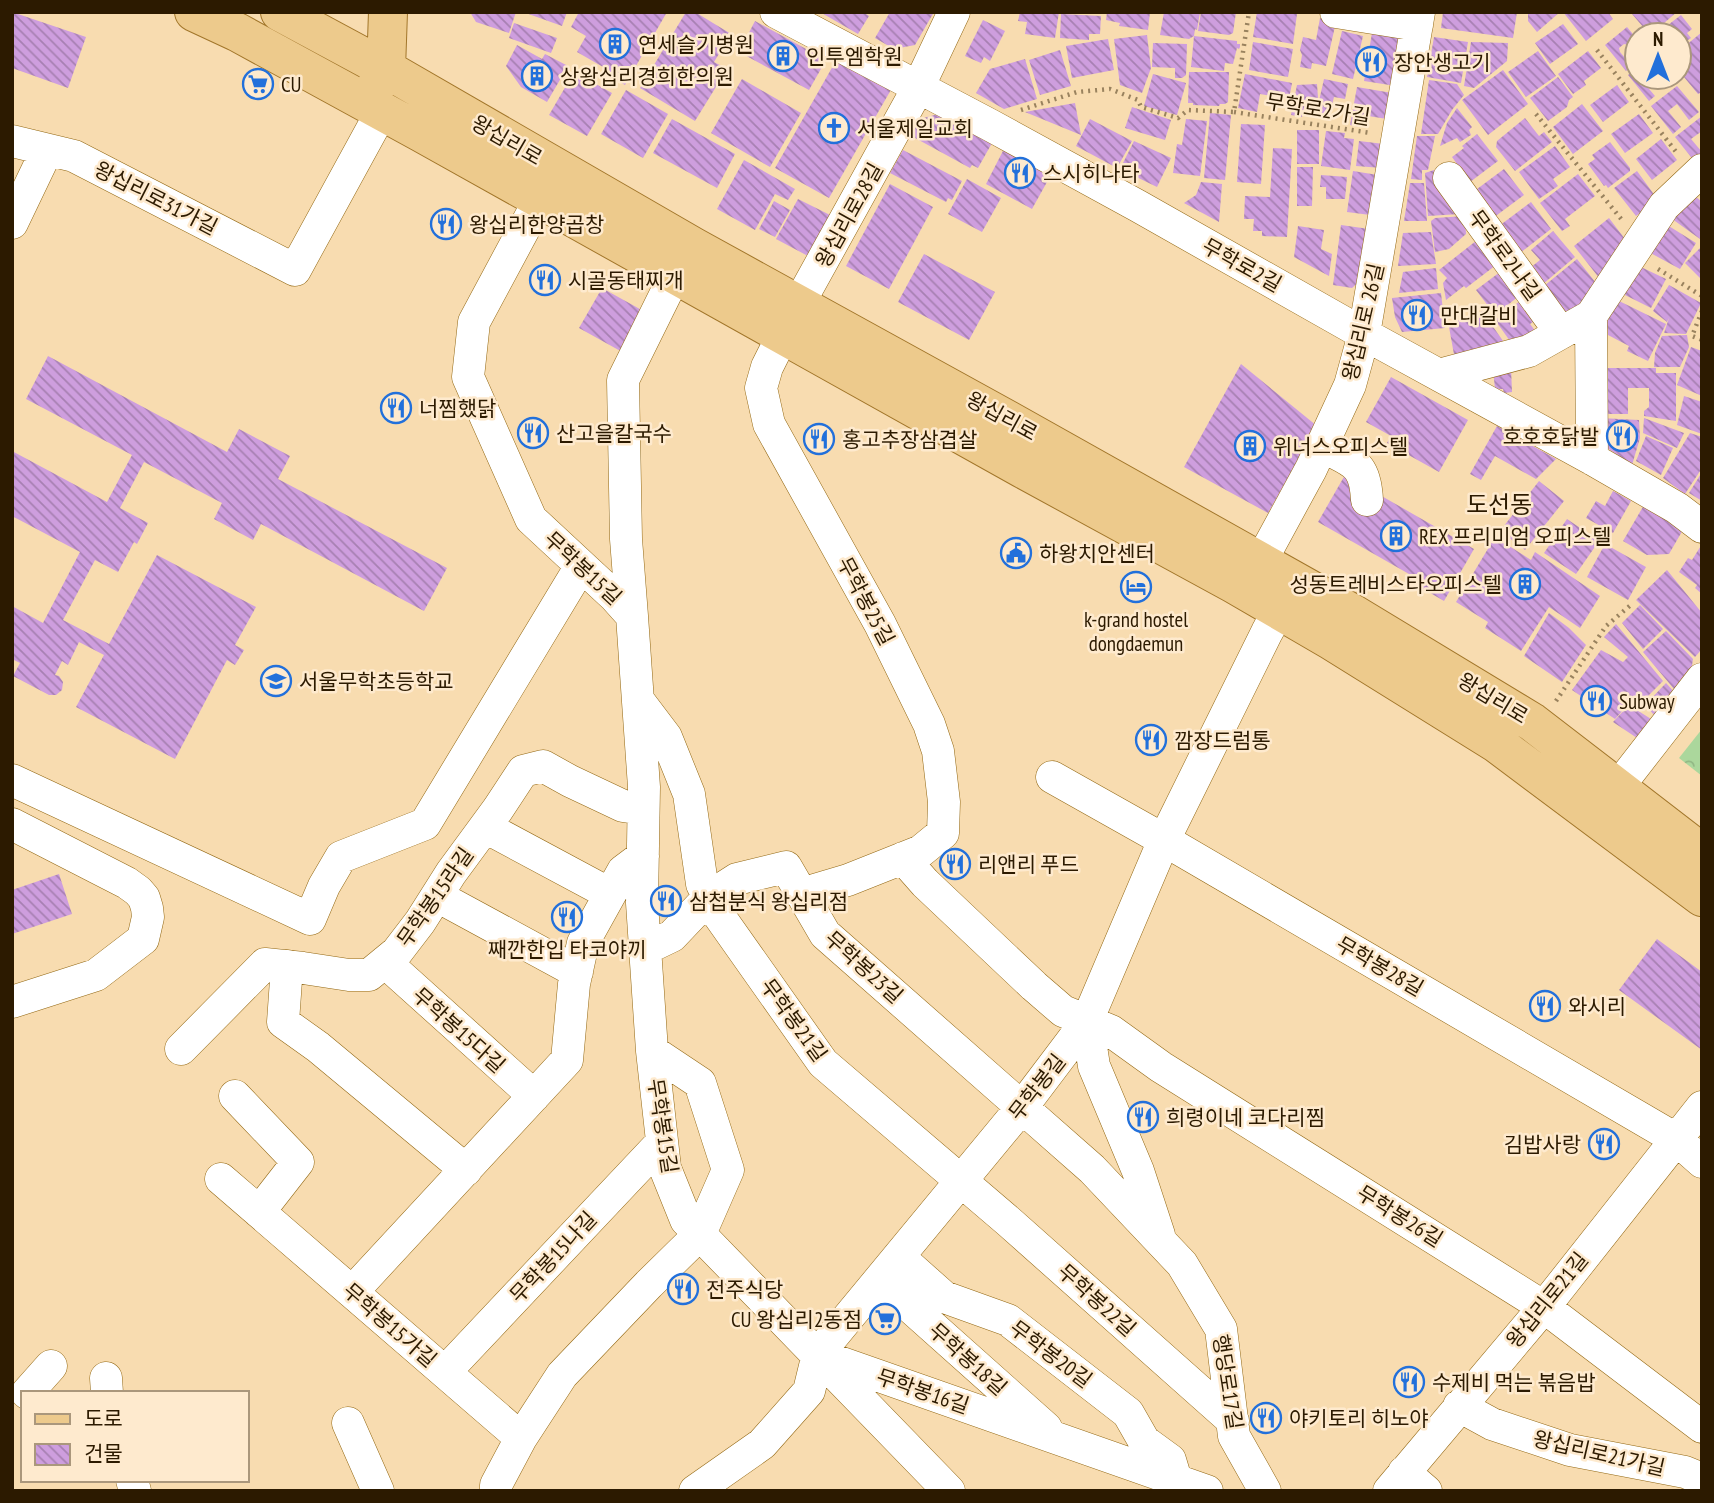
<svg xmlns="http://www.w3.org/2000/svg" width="1714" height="1503" font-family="'PT Sans Narrow','Noto Sans KR',sans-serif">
<defs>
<pattern id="forest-crowns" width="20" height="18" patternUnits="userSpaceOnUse" patternTransform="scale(1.75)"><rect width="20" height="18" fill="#abd79c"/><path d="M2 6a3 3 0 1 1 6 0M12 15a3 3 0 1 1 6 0" fill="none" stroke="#93b885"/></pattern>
<pattern id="building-back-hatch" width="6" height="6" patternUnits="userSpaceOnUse" patternTransform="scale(1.75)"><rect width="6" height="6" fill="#ce9ede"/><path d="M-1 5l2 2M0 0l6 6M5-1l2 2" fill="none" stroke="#a780b2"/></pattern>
</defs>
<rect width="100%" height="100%" fill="#f8dcb0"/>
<path fill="url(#forest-crowns)" d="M1702 729V776L1679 758Z"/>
<path fill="url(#building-back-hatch)" d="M12 12 86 37 68 88 12 68Z
M470 12H516L509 33 476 22Z
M523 12H567L562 26Z
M579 12H667L625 85 608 75 610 71 577 52 586 36 571 27Z
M686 12H695L731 34 714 62 727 69 695 121 640 88Z
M820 12H863L869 16 858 34Z
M890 12H934L915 45 894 49 875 38Z
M1020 12H1059L1055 38 1025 34 1027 22 1018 21Z
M1107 12H1150L1148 30 1119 26 1120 23 1106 20Z
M1164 12H1200L1197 30 1195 29 1194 36 1189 39 1160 35Z
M1201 12H1236L1233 33 1229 35 1198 31Z
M1257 12H1287L1297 14 1293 44 1253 37Z
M1443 12H1517L1513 38 1441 28Z
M1528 12H1560L1537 32 1528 21Z
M1563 12H1608L1613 19 1586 41Z
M1635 12H1677L1650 35 1632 14Z
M1061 14 1101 16 1100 34H1089V40L1060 38Z
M1681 15 1692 29 1687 33 1691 38 1679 46V35H1655Z
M1320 18 1336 22 1326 66 1312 63 1311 69 1300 67 1302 55 1300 50 1303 37 1316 40Z
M983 20 1005 31 990 61 984 57 981 63 965 56Z
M755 21 826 60 809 90 739 52Z
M514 23 557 38 551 53 509 38Z
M1563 24 1578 44 1550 64 1535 43Z
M1373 27 1392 30 1403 46 1396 86 1364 81Z
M1627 27 1637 39V56L1628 45 1624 44 1619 48 1620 52 1632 66 1626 71 1605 45Z
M1342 31 1363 36 1353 79 1332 74Z
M1702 32V92L1698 94 1679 71V51Z
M1147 35 1151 68 1142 93 1120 85 1114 39Z
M1194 36 1237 41V44H1240V47L1239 49 1237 48 1233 64 1225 63 1224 71 1191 67Z
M1434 37 1468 42 1461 83 1427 77Z
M1108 39 1114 70 1072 78 1066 46Z
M1253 42 1293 49 1288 77 1249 70Z
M1471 42 1508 43 1507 61 1474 88 1464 86Z
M1153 43 1187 44 1186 75 1182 78H1175V68L1152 67Z
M517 45 542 59 545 54 568 66 547 102 521 87 506 66Z
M1060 50 1071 86 1040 95 1029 60Z
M1538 51 1556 76 1526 97 1508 72Z
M1588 51 1601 68 1584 81 1586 85 1573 94 1558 74Z
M838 57 892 88 829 198 775 168Z
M1025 59 1037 99 1004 109 976 93 990 69Z
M1637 68V77H1639L1655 96 1649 101 1628 75Z
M1503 70 1528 104 1488 135 1462 100Z
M574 72 612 93 587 136 549 115Z
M1189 72H1229L1228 102 1225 104H1220L1219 106 1193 105V103H1188Z
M1153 74 1186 83 1177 115 1144 106Z
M1245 74 1292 83 1289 99 1260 94 1257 112 1238 108Z
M1558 77 1573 97 1569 100 1567 107 1548 121 1530 98Z
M742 79 801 113 770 167 711 133Z
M1324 79 1348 84 1345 99 1334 97 1329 117 1316 114Z
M1429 80 1457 84 1464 95 1452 110 1438 134H1421Z
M1317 84 1318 98H1306L1302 117 1291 115 1297 85Z
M1617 85 1629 102 1603 122 1590 105Z
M1677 86 1699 112 1689 120 1677 104 1668 111 1681 127 1673 134 1651 106Z
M1357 87 1392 93 1387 119 1362 115 1360 127 1350 125Z
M626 90 668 114 643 158 601 134Z
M1075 103 1081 135 1025 112Z
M1582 104 1603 131 1573 154 1553 127Z
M1132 107 1171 120 1165 140 1125 128Z
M1457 108 1472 127 1469 130 1471 135 1460 142 1457 138 1440 146 1447 123Z
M1210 113 1231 115 1225 180 1204 178Z
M938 114 992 143 978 168 972 165 970 168 906 133 913 121Z
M1639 114 1653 133 1625 153 1611 134Z
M1702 116V131L1691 139 1702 152V156L1695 162 1675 137Z
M1525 118 1539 136 1544 132 1552 142 1515 171 1496 147 1497 141Z
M672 119 735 154 717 188 653 153Z
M1090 119 1132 141 1117 168 1076 146Z
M1186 119 1207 121 1200 176 1173 173 1177 144 1182 145Z
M1241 124 1265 125 1261 184 1237 182Z
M1297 130H1319V164H1297Z
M1326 131 1345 133 1344 138 1354 139 1350 170 1321 166Z
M1477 134 1498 161 1470 182 1452 157 1464 148 1462 146Z
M1417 136H1435L1428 170H1422V180L1411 179Z
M1661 139 1677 160 1652 180 1636 159Z
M1134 141 1171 158 1157 187 1120 169Z
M1359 141 1384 144 1382 168 1356 166Z
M1610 142 1630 168V171L1608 188 1606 185 1604 186 1588 164 1595 159 1592 155Z
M1555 146 1570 167 1553 179 1558 186 1539 199 1519 172Z
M1005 147 1052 173 1032 209 986 184Z
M1273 148 1292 149 1287 237 1262 236V231H1253L1254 219H1244L1245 196 1270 197Z
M903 150 962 181 952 200 948 198 946 202 890 173Z
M744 160 795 189 788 200 775 194 755 230 717 209Z
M1297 167H1313L1312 206H1297Z
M1504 169 1524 195 1493 218 1473 192Z
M1434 170 1461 206 1460 214 1428 216 1425 173Z
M1353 171 1384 176 1378 216 1347 212Z
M1637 171 1658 200 1636 216 1614 188Z
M1578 174 1595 196 1565 219 1570 226 1562 231 1540 203Z
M1321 175 1347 177 1345 199H1326V187H1320Z
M967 179 1001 198 982 232 948 214Z
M1201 182 1222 184 1219 222 1184 203 1196 195Z
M1410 183H1424L1427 221H1404Z
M890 184 933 207 889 289 846 266Z
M1689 191 1702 202V237L1700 239 1668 216Z
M798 199 830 215 808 256 776 239Z
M774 201 790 210 775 237 759 229Z
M1531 202 1551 229 1520 253 1499 226Z
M1465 216 1466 234 1449 249 1435 252 1431 221 1435 218Z
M1609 218 1628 243 1600 279 1574 246Z
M1664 223 1696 243 1680 269 1645 250Z
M1341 225 1369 229 1363 278 1352 288 1333 285Z
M1298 226 1324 230 1321 249 1332 254 1329 276 1294 257Z
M1553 231 1575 257 1543 284 1530 268 1540 260 1531 250Z
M1431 232 1436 264 1398 266 1403 233Z
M1481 237 1500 262 1466 288 1464 286 1446 300 1443 283 1447 278 1439 270Z
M1702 246V280L1685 263Z
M924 254 995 292 969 340 898 302Z
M1577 259 1596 283 1593 301 1564 324 1544 286Z
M1436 268 1438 289 1399 293 1403 272Z
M1643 268 1666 279 1651 308 1619 292 1631 272Z
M1500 272 1519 296 1495 315 1476 290Z
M1669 285 1701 303 1686 334 1664 333 1669 318 1667 322 1653 311Z
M602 288 647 313 624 353 579 328Z
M1441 293 1445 328 1402 332 1395 317 1392 298Z
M1524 298 1539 318 1530 324 1536 332 1515 348 1495 320Z
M1617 300 1666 324 1648 361 1627 351 1629 346 1608 335 1607 322Z
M1482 311 1508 348 1455 360 1449 327 1454 321 1475 316Z
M1687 335 1689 347 1680 367H1654L1655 353 1662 336Z
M1691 347 1702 351V396L1677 385Z
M48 356 227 452 239 429 290 456 278 479 447 568 424 611 261 524 253 540 214 519 222 503 144 462 120 508 148 523 137 544 134 542 118 572 95 560 63 620 109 644 157 555 256 607 235 645 244 650 235 665 227 660 175 759 76 707 104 655 79 642 68 665 62 661 55 675 59 676 63 682 62 690 56 695H49L13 676 20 663 12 659V606L43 623 80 552 12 516V451L107 502 132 455 26 399Z
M1241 364 1317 426 1268 513 1184 467Z
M1511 368 1512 392 1504 393 1503 389H1495L1493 369Z
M1599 368H1656V373H1676V421L1644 416V411L1649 407V388H1628V414H1599Z
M1391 377 1468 420 1439 472 1387 443 1391 436 1366 422Z
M1684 396 1702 402V434L1677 425Z
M1600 418 1639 420 1640 438 1632 465 1603 445Z
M1644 418 1684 433 1677 448 1643 433Z
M1497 426 1556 459 1536 479 1495 456 1481 480 1470 474Z
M1690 433 1702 437V468L1685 494 1663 478Z
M1646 436 1673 448 1661 475 1636 461Z
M1702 472V501L1689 493Z
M1345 475 1474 549 1444 601 1420 587 1423 582 1318 522Z
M1539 481 1564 501 1525 550 1500 531Z
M1613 491 1631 501 1613 533 1586 518 1596 501 1605 506Z
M1644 505 1684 528 1669 554 1647 555 1623 541Z
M1567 519 1599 541 1576 574 1544 553Z
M1495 537 1531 560 1535 552 1600 596 1580 628 1549 607 1521 651 1485 628 1488 622 1456 602Z
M1605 544 1646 567 1628 600 1587 577Z
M1702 544V594L1695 588 1697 585 1679 572 1688 558 1692 560Z
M1667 570 1702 613V649L1695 657 1636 600Z
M1640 605 1663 629 1643 649 1622 623Z
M1549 613 1569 628 1586 645 1562 682 1524 656Z
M1616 624 1663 681 1641 703 1635 697 1615 719 1572 690 1601 650 1623 662 1628 657 1604 637Z
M1666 631 1693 659 1691 672 1674 689 1643 652Z
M1666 683 1676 694 1655 716 1645 705Z
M1629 705 1651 719 1637 738 1613 722Z
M59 874 72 914 12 934V890Z
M1657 939 1702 972V1050L1619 990Z"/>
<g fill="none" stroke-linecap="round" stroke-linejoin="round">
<g stroke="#936813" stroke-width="33">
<path id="minor" d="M776 12 990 125 1138 206 1364 334 1592 459 1677 508 1702 527
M1336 12 1417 25
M12 141 74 156 295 270 382 111
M1449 178 1561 333
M540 199 474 322 468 377 531 519 615 597 632 616 644 787 642 903 652 1051 665 1168 686 1220 949 1491
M12 223 47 150
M798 305 918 88 954 12
M1591 316 1592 459
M783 335 767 367 761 388 769 424 880 624 929 724 938 751 944 802 943 833 921 851 848 880 801 894
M1439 375 1529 351 1591 316 1664 206 1702 170
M1322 446C1352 463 1365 461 1367 500
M632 616 626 539 623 380 675 275
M638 700 666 737 689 794 702 884 715 910 823 1063 1008 1221 1233 1421
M1052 777 1164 840 1676 1139 1702 1162
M12 780 310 919 324 886 341 857 425 824 581 566
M1618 787 1702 679
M12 824 127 883 138 891 144 898 147 908 148 917 143 939 96 975 12 1002
M485 827 610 894
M903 858 925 883 1034 986 1063 1011 1111 1031 1161 1067 1544 1307 1702 1427
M437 896 577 972
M645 949 672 936 709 897 737 879 786 867 825 934 1092 1169 1182 1264 1221 1329 1234 1436 1265 1491
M385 962 534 1096
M287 966 283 1022 318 1047 466 1170
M1087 1021 1094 1066 1138 1171 1159 1235
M181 1049 265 964 303 968 349 975H369L397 952 420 922 451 873 498 809 523 771 543 766 570 781 623 806 643 809
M235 1096 298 1162 259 1212
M221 1179 521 1438
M899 1257 944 1297 1008 1320 1128 1413 1144 1441 1170 1460 1176 1480
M880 1280 1046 1428
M352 1292 567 1060 574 984 583 943 623 871 643 856
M822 1356 1207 1491
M445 1372 662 1142
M106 1378 107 1393
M27 1393 51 1366
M1459 1406 1492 1424 1570 1450 1685 1472 1702 1479
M348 1423 378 1491
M1404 1472 1426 1491
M132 1480 135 1491
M496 1491V1485L521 1438 562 1375 649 1284 700 1234 728 1170 700 1083 652 1051
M695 1491 762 1444 809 1391 818 1354 1022 1107 1087 1021 1164 840 1267 632 1279 610 1261 561 1311 469 1350 385 1364 334 1419 12
M1389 1491 1544 1307 1702 1107"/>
</g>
<g stroke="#a2762a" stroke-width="40">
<path id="major" d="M194 12 237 32 420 132 1023 469 1234 584 1332 641 1496 743 1702 897
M280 12 386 69 694 247 1008 420 1352 613 1532 722 1702 853
M375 88 386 69 388 12"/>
</g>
<path stroke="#99825e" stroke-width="4.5" stroke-dasharray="2 5" stroke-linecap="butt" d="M1597 50 1677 153
M1021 110 1077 92 1110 89 1138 100 1141 107 1178 118 1188 110 1234 112 1249 12
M1234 112 1371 133
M1536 114 1622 220
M1658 269 1702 296
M1702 311 1692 336 1702 340
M1556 701 1606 626 1632 604"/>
<use href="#minor" stroke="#fff" stroke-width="32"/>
<use href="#major" stroke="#edca8c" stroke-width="38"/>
</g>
<defs>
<g id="building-ring" transform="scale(1.575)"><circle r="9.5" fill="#feeace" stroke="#2270db" stroke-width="1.5"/><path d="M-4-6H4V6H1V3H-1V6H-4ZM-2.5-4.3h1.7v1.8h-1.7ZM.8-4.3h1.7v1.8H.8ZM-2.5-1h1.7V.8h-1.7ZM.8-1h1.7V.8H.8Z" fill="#2270db"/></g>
<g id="restaurant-ring" transform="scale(1.575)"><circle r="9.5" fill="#feeace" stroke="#2270db" stroke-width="1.5"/><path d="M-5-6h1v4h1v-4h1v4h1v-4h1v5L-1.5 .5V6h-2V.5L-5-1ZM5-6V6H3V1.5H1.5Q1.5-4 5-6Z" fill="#2270db"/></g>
<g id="supermarket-ring" transform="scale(1.575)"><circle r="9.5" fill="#feeace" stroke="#2270db" stroke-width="1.5"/><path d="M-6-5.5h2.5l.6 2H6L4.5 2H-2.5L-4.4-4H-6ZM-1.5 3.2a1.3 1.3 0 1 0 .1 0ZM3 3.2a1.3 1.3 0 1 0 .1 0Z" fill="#2270db"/></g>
<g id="church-ring" transform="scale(1.575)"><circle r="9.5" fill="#feeace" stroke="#2270db" stroke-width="1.5"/><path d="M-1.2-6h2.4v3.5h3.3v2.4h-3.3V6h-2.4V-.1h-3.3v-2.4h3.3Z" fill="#2270db"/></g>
<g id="civic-ring" transform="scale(1.575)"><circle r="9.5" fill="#feeace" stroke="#2270db" stroke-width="1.5"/><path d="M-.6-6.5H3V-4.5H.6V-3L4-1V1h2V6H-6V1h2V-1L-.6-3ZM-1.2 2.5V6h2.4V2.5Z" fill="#2270db"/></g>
<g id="hotel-ring" transform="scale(1.575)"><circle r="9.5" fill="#feeace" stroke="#2270db" stroke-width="1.5"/><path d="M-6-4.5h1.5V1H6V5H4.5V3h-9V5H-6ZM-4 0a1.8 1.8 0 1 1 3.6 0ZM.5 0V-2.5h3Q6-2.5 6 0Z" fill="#2270db"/></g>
<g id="school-ring" transform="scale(1.575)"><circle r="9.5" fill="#feeace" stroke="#2270db" stroke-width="1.5"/><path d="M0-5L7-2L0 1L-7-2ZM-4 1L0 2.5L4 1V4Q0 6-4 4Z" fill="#2270db"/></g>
</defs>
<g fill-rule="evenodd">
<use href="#building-ring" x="615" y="44"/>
<use href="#building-ring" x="783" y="56"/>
<use href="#restaurant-ring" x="1371" y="62"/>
<use href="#building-ring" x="537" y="76"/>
<use href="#supermarket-ring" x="258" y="84"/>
<use href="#church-ring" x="834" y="128"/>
<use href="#restaurant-ring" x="1020" y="173"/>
<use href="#restaurant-ring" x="446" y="224"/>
<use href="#restaurant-ring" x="545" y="280"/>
<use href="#restaurant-ring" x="1417" y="315"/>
<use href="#restaurant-ring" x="396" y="408"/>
<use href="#restaurant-ring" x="533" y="433"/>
<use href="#restaurant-ring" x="1622" y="436"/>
<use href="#restaurant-ring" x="819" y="439"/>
<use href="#building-ring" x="1250" y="446"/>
<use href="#building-ring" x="1396" y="536"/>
<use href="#civic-ring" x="1016" y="553"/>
<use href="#building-ring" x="1525" y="584"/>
<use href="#hotel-ring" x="1136" y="587"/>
<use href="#school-ring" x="276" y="681"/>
<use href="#restaurant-ring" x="1596" y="701"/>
<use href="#restaurant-ring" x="1151" y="740"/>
<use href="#restaurant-ring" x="955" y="864"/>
<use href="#restaurant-ring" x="666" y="901"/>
<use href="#restaurant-ring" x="567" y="917"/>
<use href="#restaurant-ring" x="1545" y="1006"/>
<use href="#restaurant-ring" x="1143" y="1117"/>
<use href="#restaurant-ring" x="1604" y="1144"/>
<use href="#restaurant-ring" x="683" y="1289"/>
<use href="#supermarket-ring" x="885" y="1319"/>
<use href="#restaurant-ring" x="1409" y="1382"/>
<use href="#restaurant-ring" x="1266" y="1418"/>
</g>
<g text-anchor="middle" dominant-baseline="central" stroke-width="5" stroke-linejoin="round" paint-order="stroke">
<g font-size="21" fill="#2c1a00" stroke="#feeace" text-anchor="start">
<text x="638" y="44">연세슬기병원</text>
<text x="806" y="56">인투엠학원</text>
<text x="1394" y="62">장안생고기</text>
<text x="560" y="76">상왕십리경희한의원</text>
<text x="281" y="84">CU</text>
<text x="857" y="128">서울제일교회</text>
<text x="1043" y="173">스시히나타</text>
<text x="469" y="224">왕십리한양곱창</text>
<text x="568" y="280">시골동태찌개</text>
<text x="1440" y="315">만대갈비</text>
<text x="419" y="408">너찜했닭</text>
<text x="556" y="433">산고을칼국수</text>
<text x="1599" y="436" text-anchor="end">호호호닭발</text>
<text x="842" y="439">홍고추장삼겹살</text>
<text x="1273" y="446">위너스오피스텔</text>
<text x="1419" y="536">REX 프리미엄 오피스텔</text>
<text x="1039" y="553">하왕치안센터</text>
<text x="1502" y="584" text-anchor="end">성동트레비스타오피스텔</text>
<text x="1136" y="619" text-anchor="middle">k-grand hostel<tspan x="1136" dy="24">dongdaemun</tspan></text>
<text x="299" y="681">서울무학초등학교</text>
<text x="1619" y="701">Subway</text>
<text x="1174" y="740">깜장드럼통</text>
<text x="978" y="864">리앤리 푸드</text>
<text x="689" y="901">삼첩분식 왕십리점</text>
<text x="567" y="949" text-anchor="middle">째깐한입 타코야끼</text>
<text x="1568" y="1006">와시리</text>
<text x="1166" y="1117">희령이네 코다리찜</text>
<text x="1581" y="1144" text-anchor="end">김밥사랑</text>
<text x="706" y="1289">전주식당</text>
<text x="862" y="1319" text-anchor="end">CU 왕십리2동점</text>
<text x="1432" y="1382">수제비 먹는 볶음밥</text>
<text x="1289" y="1418">야키토리 히노야</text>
</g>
<g font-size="21" fill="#2c1a00" stroke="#feeace">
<text transform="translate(1318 109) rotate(9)">무학로2가길</text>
<text transform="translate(507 140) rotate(30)">왕십리로</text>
<text transform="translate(156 198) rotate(27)">왕십리로31가길</text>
<text transform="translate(849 215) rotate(-61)">왕십리로28길</text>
<text transform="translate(1505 255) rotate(54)">무학로2나길</text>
<text transform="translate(1242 265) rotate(29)">무학로2길</text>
<text transform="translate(1363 322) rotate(-77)">왕십리로 26길</text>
<text transform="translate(1002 416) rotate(29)">왕십리로</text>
<text transform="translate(583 568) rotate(43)">무학봉15길</text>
<text transform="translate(866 601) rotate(62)">무학봉25길</text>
<text transform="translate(1493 698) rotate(31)">왕십리로</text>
<text transform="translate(435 897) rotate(-55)">무학봉15라길</text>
<text transform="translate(1380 966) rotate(30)">무학봉28길</text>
<text transform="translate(864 967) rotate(42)">무학봉23길</text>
<text transform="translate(794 1020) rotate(54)">무학봉21길</text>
<text transform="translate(459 1030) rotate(42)">무학봉15다길</text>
<text transform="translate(1037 1087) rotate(-52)">무학봉길</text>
<text transform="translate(663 1126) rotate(81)">무학봉15길</text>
<text transform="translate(1400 1216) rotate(32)">무학봉26길</text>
<text transform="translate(553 1257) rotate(-47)">무학봉15나길</text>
<text transform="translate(1097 1300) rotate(42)">무학봉22길</text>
<text transform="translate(1547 1300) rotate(-51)">왕십리로21길</text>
<text transform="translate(390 1325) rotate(41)">무학봉15가길</text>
<text transform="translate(1051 1354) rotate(37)">무학봉20길</text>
<text transform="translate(968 1359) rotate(42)">무학봉18길</text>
<text transform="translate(1228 1382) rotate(81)">행당로17길</text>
<text transform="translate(923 1391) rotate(19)">무학봉16길</text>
<text transform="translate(1599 1453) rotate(13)">왕십리로21가길</text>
</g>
<g font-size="24" fill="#2c1a00" stroke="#feeace">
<text x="1499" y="504">도선동</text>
</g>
</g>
<rect width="1714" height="1503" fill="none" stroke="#2c1a00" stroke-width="28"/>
<rect x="21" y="1391" width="228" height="91" fill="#feeace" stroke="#aa977c" stroke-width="2"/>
<rect x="35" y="1414" width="35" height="10" fill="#edca8c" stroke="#aa977c" stroke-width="2"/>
<text x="84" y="1426" font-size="21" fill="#2c1a00">도로</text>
<rect x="35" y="1444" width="35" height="21" fill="url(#building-back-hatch)" stroke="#aa977c" stroke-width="2"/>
<text x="84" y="1461" font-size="21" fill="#2c1a00">건물</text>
<g transform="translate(1658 56)"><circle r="33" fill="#feeace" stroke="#aa977c" stroke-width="2"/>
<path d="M0-5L12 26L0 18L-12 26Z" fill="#2270db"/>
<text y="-10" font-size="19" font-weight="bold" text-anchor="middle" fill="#2c1a00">N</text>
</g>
</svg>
